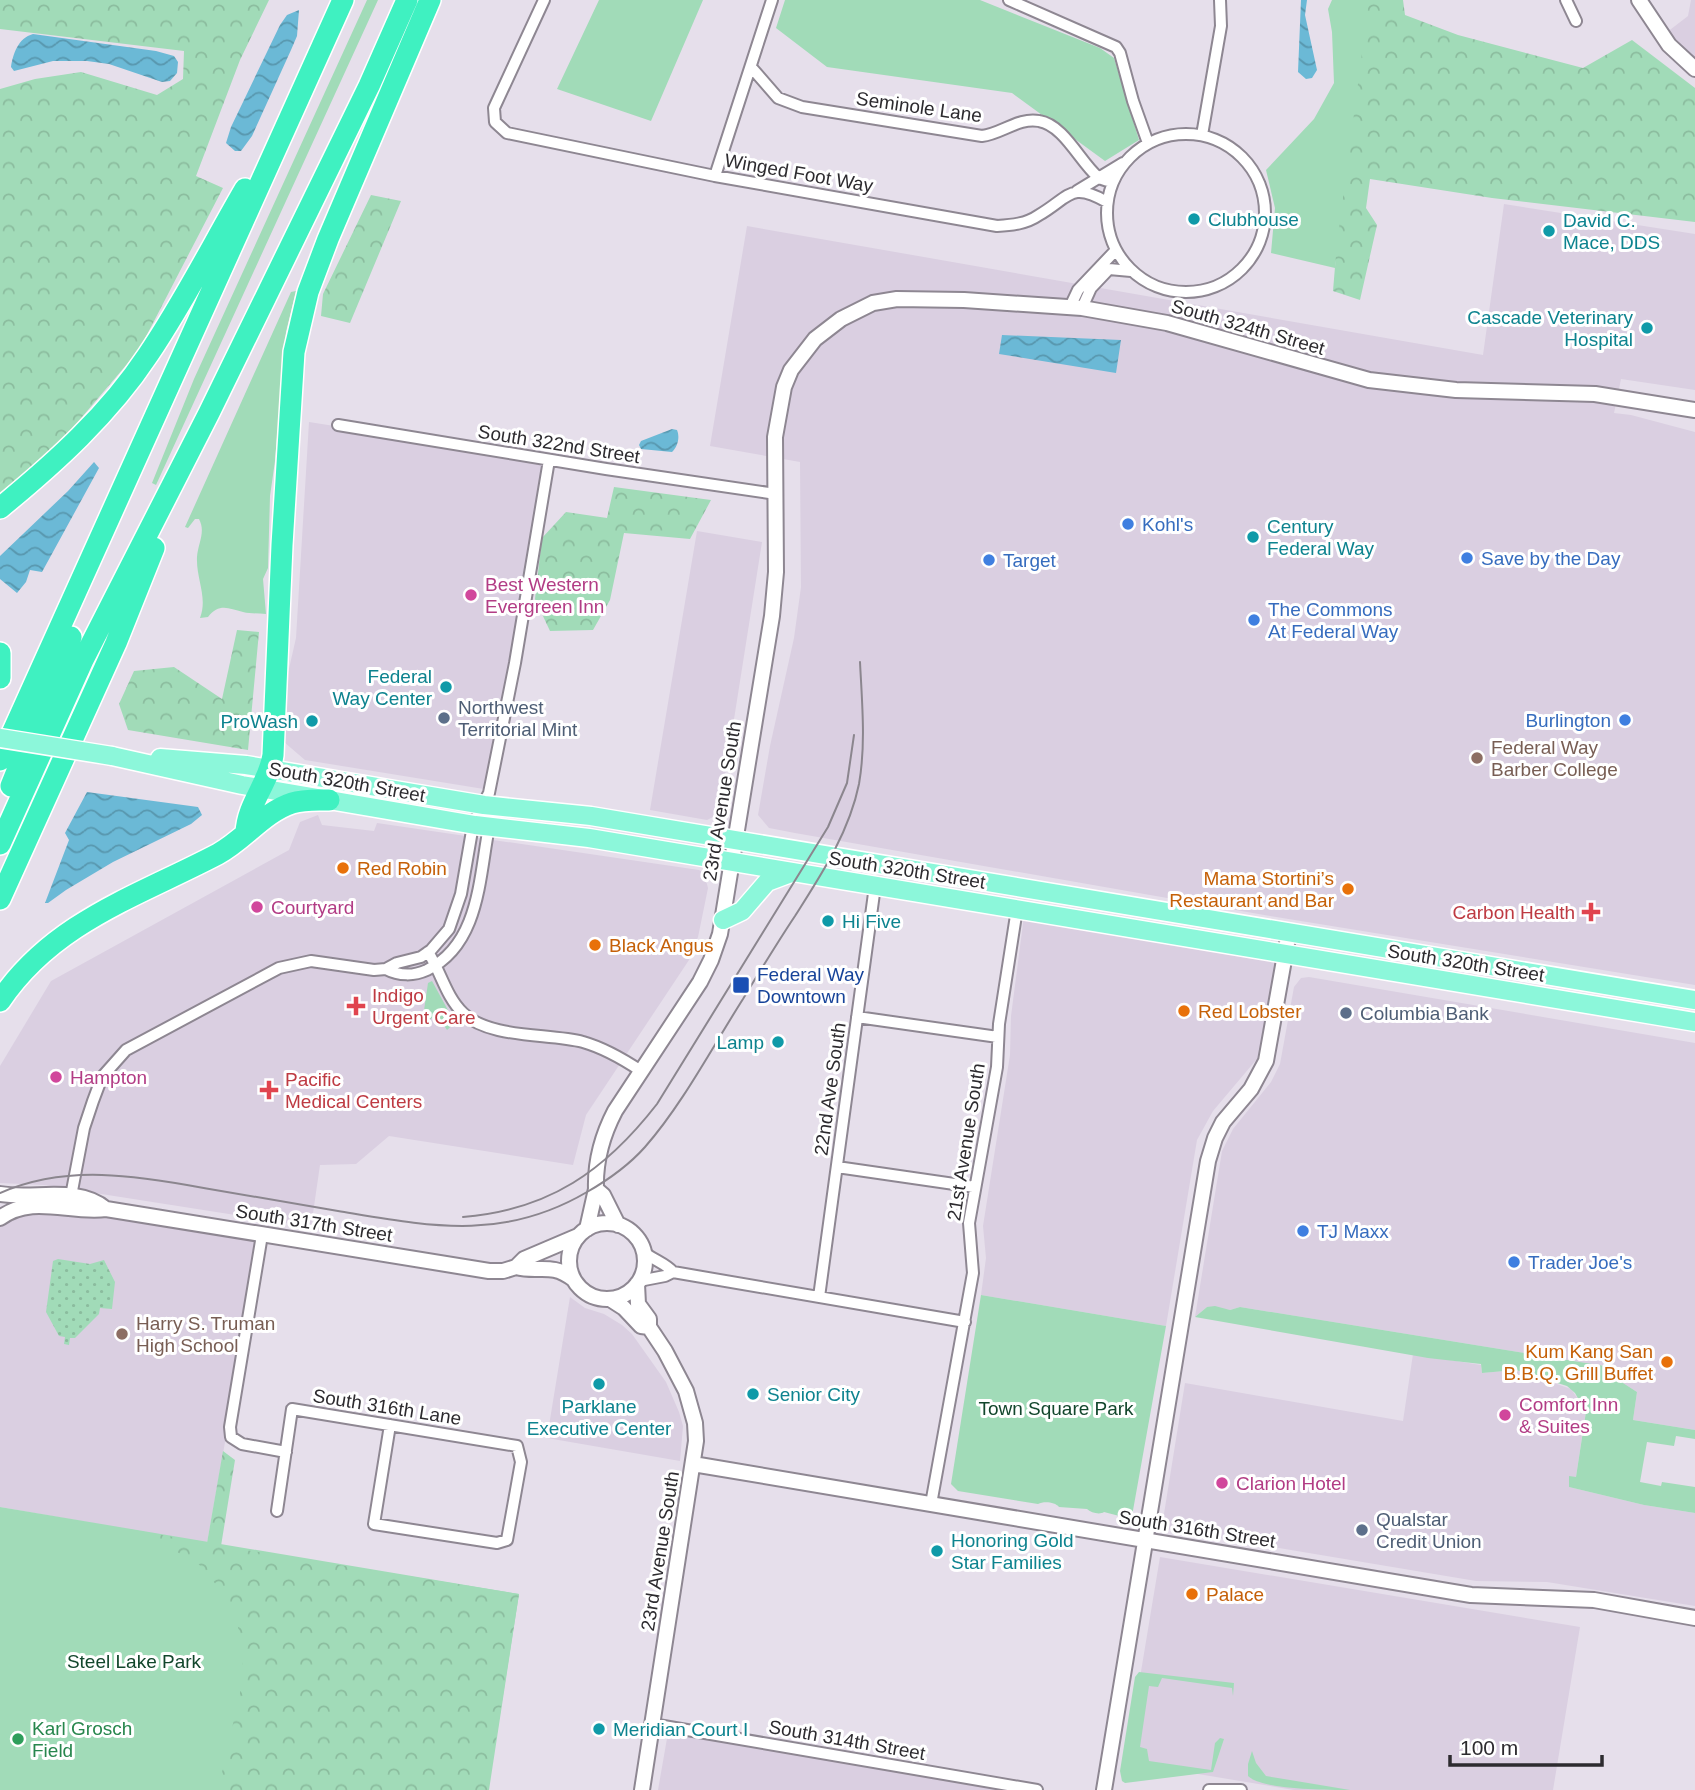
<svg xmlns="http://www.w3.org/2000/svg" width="1695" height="1790" font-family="Helvetica,sans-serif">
<defs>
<pattern id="forest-crowns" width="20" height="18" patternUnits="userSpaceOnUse" patternTransform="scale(1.75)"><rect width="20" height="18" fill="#a1dbb8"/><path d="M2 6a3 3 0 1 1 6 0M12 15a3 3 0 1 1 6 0" fill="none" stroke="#8bbc9e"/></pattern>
<pattern id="garden-dots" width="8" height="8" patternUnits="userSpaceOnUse" patternTransform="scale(1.75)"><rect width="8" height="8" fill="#a1dbb8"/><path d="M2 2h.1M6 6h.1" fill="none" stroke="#8bbc9e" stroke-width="1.8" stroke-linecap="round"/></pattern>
<pattern id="water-waves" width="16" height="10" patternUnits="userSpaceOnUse" patternTransform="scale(1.75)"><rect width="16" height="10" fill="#6bb9d6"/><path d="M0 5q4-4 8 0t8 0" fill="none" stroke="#5897ae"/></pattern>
</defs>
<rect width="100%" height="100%" fill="#e6dfeb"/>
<path fill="#dacfe1" d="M1691 0H1695V69L1662 36 1688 16Z
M1504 204 1695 234V390L1621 379 1614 413 1631 415 1695 432V985L1270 916 795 833 769 828 758 815 770 746 794 638 801 587 800 462 710 446 747 226 1483 355Z
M309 422 549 460 490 790 305 760 284 742 288 673 296 638Z
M697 531 762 542 720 808 715 816 707 820 650 810Z
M318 815 322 825 374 831 377 823 699 870 704 873 708 888 698 937 689 960 586 1115 573 1165 389 1136 356 1164 320 1165 311 1227 44 1185 0 1183V1066L51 981 289 850 300 822Z
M1024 916 1276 960 1262 1053 1213 1111 1197 1140 1166 1326 981 1295 986 1258 983 1226 1010 1055 1011 1016Z
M1309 977 1695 1043V1430L1633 1420 1637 1392 1623 1383V1369L1240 1307 1230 1310 1207 1307 1195 1317 1222 1151 1233 1129 1271 1082 1280 1064 1294 987 1301 978Z
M58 1201 262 1235 207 1543 0 1507V1218Z
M570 1297 585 1308 604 1314 622 1325 632 1334 666 1382 679 1412 683 1426 680 1461 547 1438Z
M1413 1354 1481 1365 1482 1373 1516 1370 1571 1389 1580 1402 1587 1404 1576 1477 1569 1487 1644 1505 1695 1513V1606L1547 1582 1476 1581 1166 1529 1163 1520 1185 1383 1403 1421Z
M1160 1557 1580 1627 1553 1790H1294L1126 1762Z
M669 1727 1037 1790H658Z"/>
<path fill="#a1dbb8" d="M367 0H378L156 485 152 483 194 379Z
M599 0H703L651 121 557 89Z
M785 0H980L1100 48 1114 58 1139 140 1105 161 1012 93 827 67 776 28Z
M1332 0H1370L1335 268 1271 253 1275 208 1266 170 1314 119 1334 83 1332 32 1328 9Z
M296 291 286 332 275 461 270 496 268 568 263 579 266 614C258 613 250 614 243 612 228 608 219 603 208 617L200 618C208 597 196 579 197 557 198 543 206 532 199 519H195L188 528 185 527 291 292Z
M432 981 455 1023 447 1030 437 1015 422 1024 428 983Z
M981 1295 1166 1326 1132 1516 1127 1518 1104 1512C1100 1515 1091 1513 1087 1509L1059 1507C1055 1502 1044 1501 1038 1504L958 1491 951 1484Z
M1215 1306 1230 1310 1240 1307 1623 1369V1383L1637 1392 1633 1420 1695 1430V1439L1676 1436 1674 1446 1647 1442 1640 1482 1661 1486 1662 1482 1695 1487V1513L1644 1505 1569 1487V1476L1576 1477 1587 1405 1580 1402 1575 1393 1567 1386 1516 1370 1482 1373 1481 1364 1428 1358 1195 1317 1207 1307Z
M0 1507 519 1594 489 1790H0Z
M1139 1672 1234 1683 1233 1696 1232 1688 1162 1678 1158 1687 1149 1686 1140 1747 1147 1749 1149 1761 1211 1770 1215 1743 1220 1738 1224 1739 1213 1772 1125 1783 1122 1781 1120 1771 1135 1677Z
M1252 1751 1256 1763 1266 1776 1350 1790C1329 1790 1262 1790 1248 1776V1764Z"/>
<path fill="url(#forest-crowns)" d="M0 0H269L240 60 196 176 223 188 139 350 54 450 0 497V89L35 79 81 72 157 95 183 79 184 51 0 29Z
M1369 0H1403L1405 15 1458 35 1583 68 1632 40 1695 88V222L1492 198 1370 179 1366 208 1377 225 1360 300 1333 291 1337 243Z
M371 195 401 201 350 323 321 316 323 294Z
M614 487 711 500 690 539 624 533 610 600 593 630 550 631 535 599 542 538 566 512 607 518Z
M237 630 259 632 248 750 128 730 119 704 134 671 174 667 222 699Z
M223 1451 235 1460 221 1546 519 1594 488 1790H218L240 1693 243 1653 237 1622 219 1588 196 1561 128 1529 207 1543Z"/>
<path fill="url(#garden-dots)" d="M58 1259 90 1264 104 1260 115 1282 112 1309 100 1308 99 1314 75 1338H70L69 1345 64 1344 65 1337 59 1336 46 1312 53 1261Z"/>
<path fill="url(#water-waves)" d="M1301 0H1307L1305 15 1317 70 1312 78 1306 79 1298 72Z
M299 10 297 36 291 50 252 136 241 151H235L226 143 231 127 280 25 287 15Z
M33 34 156 51 174 56 178 62 177 73 170 81 162 82 109 64 87 61H53L14 71 11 67C13 54 18 38 33 34Z
M1002 335 1121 340 1116 373 999 354Z
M672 429 677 430C680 437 678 446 672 452L641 449 639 445 641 441Z
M94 462 99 468 42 572 30 570 26 582 17 593 0 579V556L68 491Z
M87 792 198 807 202 815 191 824 113 862 66 890 48 903H45L69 840 65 833Z"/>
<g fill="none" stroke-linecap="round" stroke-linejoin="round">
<g stroke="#8e8792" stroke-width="14">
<path id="minor" d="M544 0 494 108 495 122 507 133 715 176 997 226C1012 225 1026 224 1039 215 1070 197 1070 181 1107 202
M1009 0 1116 47 1120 53 1133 101 1148 143
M1566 0 1576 21
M751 67 778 98 802 107 982 136C1001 134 1019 117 1039 121 1064 125 1080 162 1098 177 1101 180 1108 181 1113 182
M1107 213a79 79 0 1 1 158 0a79 79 0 1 1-158 0Z
M1202 135 1221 26 1220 0
M715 176 772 0
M1077 191 1123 163
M1070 307 1078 290 1116 250
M1082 308 1091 288 1109 269 1131 271
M338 425 606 469 776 494
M428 952C441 972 446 997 463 1013 490 1039 548 1033 583 1042 604 1048 623 1059 641 1071
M386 969C399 976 414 976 427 970 480 944 479 877 489 827L488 822
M857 1017 998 1037
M837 1167 975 1187
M71 1196 84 1128 93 1101 102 1077 126 1050 279 968 311 961 374 970 386 969 397 963 421 957 431 950 449 929 461 894 473 825 489 793 515 663 549 460
M262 1235 230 1427 231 1437 242 1444 286 1452
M644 1252C653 1260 665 1263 673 1272L965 1322
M639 1281 665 1276 673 1272
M819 1297 875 886
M931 1504 973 1273 969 1223 997 1067 999 1024 1017 909
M277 1511 292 1409 517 1446 521 1462 507 1540 497 1543 374 1524 390 1425
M652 1724 1037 1790
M1209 1790H1241"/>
</g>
<g stroke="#8e8792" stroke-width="18">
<path id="tertiary" d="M1639 0 1669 45 1695 69
M0 1194C34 1200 78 1185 106 1209
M0 1218C32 1194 70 1214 106 1209L489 1271H503L516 1267 524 1259 578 1236
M569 1261a38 38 0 1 1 76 0a38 38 0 1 1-76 0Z
M618 1225 603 1195 596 1189C595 1160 602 1136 615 1111L700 982 711 960 720 934 772 616 776 572 775 437 784 387 791 370 815 339 841 319 873 303 897 299 964 300 1082 308 1167 323 1369 380 1456 390 1595 394 1695 410
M587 1229 596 1189
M516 1267C539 1273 551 1262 573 1279
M637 1284 638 1304 649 1319V1327L665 1351 686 1391 695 1423 696 1441 642 1790
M610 1299 624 1308 641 1326 649 1327
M693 1464 1471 1595 1594 1600 1695 1618
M1104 1790 1208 1161 1215 1138 1223 1122 1251 1089 1266 1061 1289 932"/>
</g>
<g stroke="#fff" stroke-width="21">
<path id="primary" d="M112 756 242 785 475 825 589 838 1695 1022
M160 758 246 765 484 805 591 816 1695 1000
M723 920 742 911 767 882 791 873"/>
</g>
<g stroke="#fff" stroke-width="24">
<path id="motorway" d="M0 508C55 463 109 414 148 355 184 302 213 244 245 189
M0 653V678
M0 760 343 0
M11 786 71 637
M246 833C247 804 269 783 273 755L282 545 294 352 308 292 328 239 430 0
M0 844 83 660 209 413 369 86 407 0
M0 899 116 643 154 548
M0 1001C53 922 138 896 218 854 244 840 264 812 292 803 304 799 317 800 329 800"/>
</g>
<use href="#minor" stroke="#fff" stroke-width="10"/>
<use href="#tertiary" stroke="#fff" stroke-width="14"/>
<use href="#primary" stroke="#8cf7da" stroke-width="18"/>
<use href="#motorway" stroke="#3ff1c1" stroke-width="21"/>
<path stroke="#8b868e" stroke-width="2" d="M0 1193C62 1166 123 1174 187 1185 237 1194 287 1202 338 1211 429 1226 502 1242 587 1192 608 1180 629 1165 645 1147 682 1105 713 1046 743 999 760 971 777 943 795 916 821 875 849 833 859 784 866 744 862 703 860 662
M463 1217C549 1210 605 1171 657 1104L828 827 847 783 854 735"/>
<g stroke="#fff" stroke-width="21" stroke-linecap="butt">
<path id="primary-bridge" d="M0 738 112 756"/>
</g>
<use href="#primary-bridge" stroke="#8cf7da" stroke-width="18"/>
</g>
<g fill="#0f9aa8" stroke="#fff" stroke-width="2.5">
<circle cx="1194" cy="219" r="7"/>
<circle cx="1549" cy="231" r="7"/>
<circle cx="1647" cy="328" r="7"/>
<circle cx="1253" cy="537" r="7"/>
<circle cx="446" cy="687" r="7"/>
<circle cx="312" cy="721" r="7"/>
<circle cx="828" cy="921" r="7"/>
<circle cx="778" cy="1042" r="7"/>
<circle cx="599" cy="1384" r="7"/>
<circle cx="753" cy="1394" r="7"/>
<circle cx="937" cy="1551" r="7"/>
<circle cx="599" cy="1729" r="7"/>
</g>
<g fill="#3f7fe0" stroke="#fff" stroke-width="2.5">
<circle cx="1128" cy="524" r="7"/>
<circle cx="1467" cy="558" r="7"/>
<circle cx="989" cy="560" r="7"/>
<circle cx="1254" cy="620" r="7"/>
<circle cx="1625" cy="720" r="7"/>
<circle cx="1303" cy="1231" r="7"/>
<circle cx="1514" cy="1262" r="7"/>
</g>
<g fill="#d1479c" stroke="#fff" stroke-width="2.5">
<circle cx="471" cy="595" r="7"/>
<circle cx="257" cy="907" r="7"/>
<circle cx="56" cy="1077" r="7"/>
<circle cx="1505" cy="1415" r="7"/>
<circle cx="1222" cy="1483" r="7"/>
</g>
<g fill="#5c6f8a" stroke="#fff" stroke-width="2.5">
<circle cx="444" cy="718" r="7"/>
<circle cx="1346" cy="1013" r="7"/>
<circle cx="1362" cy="1530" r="7"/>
</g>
<g fill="#8d6e63" stroke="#fff" stroke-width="2.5">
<circle cx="1477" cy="758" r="7"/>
<circle cx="122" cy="1334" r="7"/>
</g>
<g fill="#e8710a" stroke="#fff" stroke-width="2.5">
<circle cx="343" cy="868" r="7"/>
<circle cx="1348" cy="889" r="7"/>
<circle cx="595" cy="945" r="7"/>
<circle cx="1184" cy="1011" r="7"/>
<circle cx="1667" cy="1362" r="7"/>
<circle cx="1192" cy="1594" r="7"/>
</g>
<g fill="#e0444e" stroke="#fff" stroke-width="2.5">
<path d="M1587.5 901.5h7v7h7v7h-7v7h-7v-7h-7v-7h7z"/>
<path d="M352.5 995.5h7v7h7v7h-7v7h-7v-7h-7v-7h7z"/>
<path d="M265.5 1079.5h7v7h7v7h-7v7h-7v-7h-7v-7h7z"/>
</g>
<rect fill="#1a4fb4" stroke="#fff" stroke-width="2.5" x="732" y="976" width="18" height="18" rx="3.5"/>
<circle fill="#2e9e5b" stroke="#fff" stroke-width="2.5" cx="18" cy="1739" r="7"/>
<g text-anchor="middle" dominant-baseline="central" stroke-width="6" stroke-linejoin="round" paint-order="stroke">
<g font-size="19" fill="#2d2b2f" stroke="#fff">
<text transform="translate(919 107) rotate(8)">Seminole Lane</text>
<text transform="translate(799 173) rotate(10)">Winged Foot Way</text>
<text transform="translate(1248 327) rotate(16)">South 324th Street</text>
<text transform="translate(559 444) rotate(9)">South 322nd Street</text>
<text transform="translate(347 782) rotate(10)">South 320th Street</text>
<text transform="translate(722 801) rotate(-81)">23rd Avenue South</text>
<text transform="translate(907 870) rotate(9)">South 320th Street</text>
<text transform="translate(1466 963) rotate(9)">South 320th Street</text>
<text transform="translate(830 1089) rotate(-82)">22nd Ave South</text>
<text transform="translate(966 1142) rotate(-81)">21st Avenue South</text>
<text transform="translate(314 1223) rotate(9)">South 317th Street</text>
<text transform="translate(387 1407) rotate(9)">South 316th Lane</text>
<text transform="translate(1197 1529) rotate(9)">South 316th Street</text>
<text transform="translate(660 1551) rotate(-81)">23rd Avenue South</text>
<text transform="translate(847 1740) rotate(10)">South 314th Street</text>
</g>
<g font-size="19" fill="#0d838f" stroke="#fff" text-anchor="start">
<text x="1208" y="219">Clubhouse</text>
<text x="1563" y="220">David C.<tspan x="1563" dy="22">Mace, DDS</tspan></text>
<text x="1633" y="317" text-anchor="end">Cascade Veterinary<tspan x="1633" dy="22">Hospital</tspan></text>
<text x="1267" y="526">Century<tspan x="1267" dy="22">Federal Way</tspan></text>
<text x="432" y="676" text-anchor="end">Federal<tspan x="432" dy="22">Way Center</tspan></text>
<text x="298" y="721" text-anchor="end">ProWash</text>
<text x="842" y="921">Hi Five</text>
<text x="764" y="1042" text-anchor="end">Lamp</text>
<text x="767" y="1394">Senior City</text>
<text x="599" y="1406" text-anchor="middle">Parklane<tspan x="599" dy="22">Executive Center</tspan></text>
<text x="951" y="1540">Honoring Gold<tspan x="951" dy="22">Star Families</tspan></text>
<text x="613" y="1729">Meridian Court I</text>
</g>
<g font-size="19" fill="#366cbe" stroke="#fff" text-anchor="start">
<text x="1142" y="524">Kohl's</text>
<text x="1481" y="558">Save by the Day</text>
<text x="1003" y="560">Target</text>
<text x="1268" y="609">The Commons<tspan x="1268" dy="22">At Federal Way</tspan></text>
<text x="1611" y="720" text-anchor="end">Burlington</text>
<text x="1317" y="1231">TJ Maxx</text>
<text x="1528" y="1262">Trader Joe's</text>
</g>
<g font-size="19" fill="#b23c85" stroke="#fff" text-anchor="start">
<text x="485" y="584">Best Western<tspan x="485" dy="22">Evergreen Inn</tspan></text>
<text x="271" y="907">Courtyard</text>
<text x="70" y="1077">Hampton</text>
<text x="1519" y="1404">Comfort Inn<tspan x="1519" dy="22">&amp; Suites</tspan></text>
<text x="1236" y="1483">Clarion Hotel</text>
</g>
<g font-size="19" fill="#4e5e75" stroke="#fff" text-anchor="start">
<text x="458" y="707">Northwest<tspan x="458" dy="22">Territorial Mint</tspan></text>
<text x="1360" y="1013">Columbia Bank</text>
<text x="1376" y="1519">Qualstar<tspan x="1376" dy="22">Credit Union</tspan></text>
</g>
<g font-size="19" fill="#785e54" stroke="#fff" text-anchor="start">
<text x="1491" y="747">Federal Way<tspan x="1491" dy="22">Barber College</tspan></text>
<text x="136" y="1323">Harry S. Truman<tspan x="136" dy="22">High School</tspan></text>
</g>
<g font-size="19" fill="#c56008" stroke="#fff" text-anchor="start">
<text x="357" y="868">Red Robin</text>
<text x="1334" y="878" text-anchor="end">Mama Stortini’s<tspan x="1334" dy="22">Restaurant and Bar</tspan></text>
<text x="609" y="945">Black Angus</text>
<text x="1198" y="1011">Red Lobster</text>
<text x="1653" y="1351" text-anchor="end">Kum Kang San<tspan x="1653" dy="22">B.B.Q. Grill Buffet</tspan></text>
<text x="1206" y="1594">Palace</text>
</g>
<g font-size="19" fill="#be3a42" stroke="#fff" text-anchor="start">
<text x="1575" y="912" text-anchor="end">Carbon Health</text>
<text x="372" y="995">Indigo<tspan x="372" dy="22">Urgent Care</tspan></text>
<text x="285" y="1079">Pacific<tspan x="285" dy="22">Medical Centers</tspan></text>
</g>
<g font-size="19" fill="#164399" stroke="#fff" text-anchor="start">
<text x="757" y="974">Federal Way<tspan x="757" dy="22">Downtown</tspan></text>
</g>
<g font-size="19" fill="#12462c" stroke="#fff">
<text x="1056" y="1408">Town Square Park</text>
<text x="134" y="1661">Steel Lake Park</text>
</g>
<g font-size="19" fill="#27864d" stroke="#fff" text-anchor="start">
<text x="32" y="1728">Karl Grosch<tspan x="32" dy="22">Field</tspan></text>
</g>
</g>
<path d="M1450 1755v10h152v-10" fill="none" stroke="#2d2b2f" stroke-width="3.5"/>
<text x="1460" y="1755" font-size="21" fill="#2d2b2f" stroke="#ffffff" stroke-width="5" paint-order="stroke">100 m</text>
</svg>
